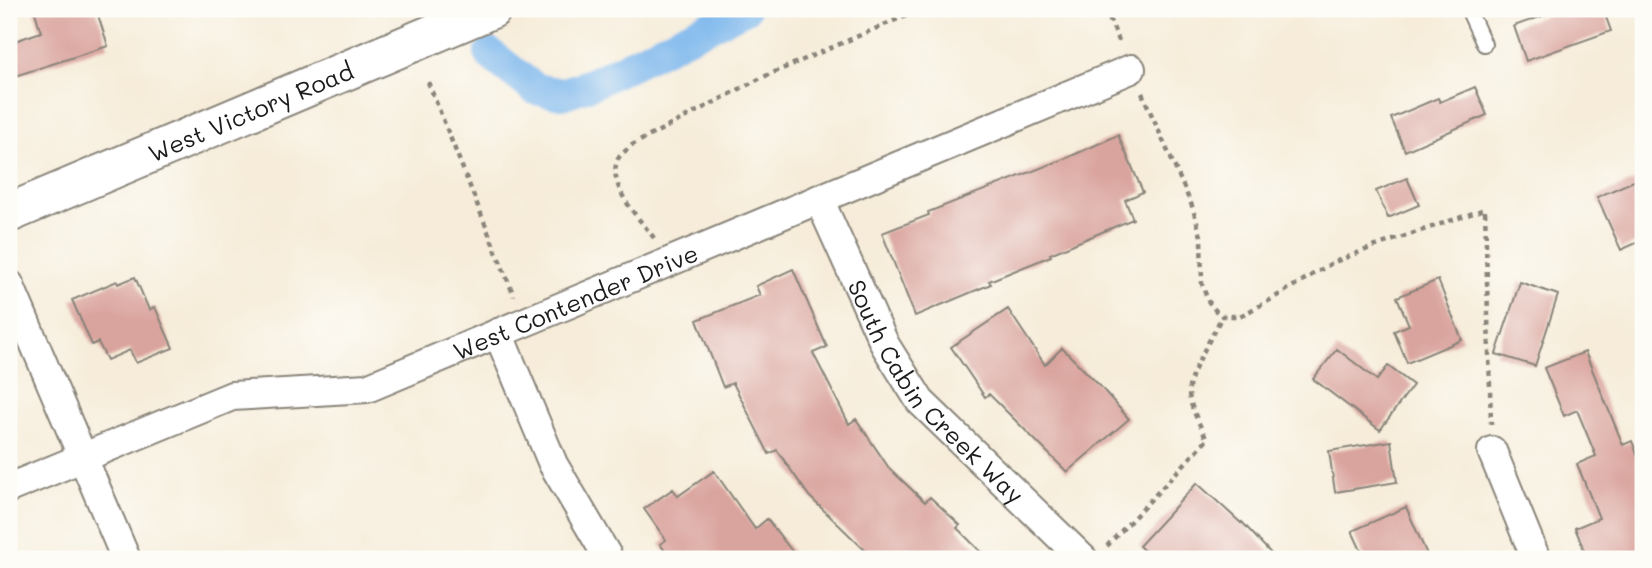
<svg xmlns="http://www.w3.org/2000/svg" width="1652" height="568" font-family="Mali,sans-serif">
<rect width="100%" height="100%" fill="#fdfcf7"/>
<filter id="ink" filterUnits="userSpaceOnUse"><feTurbulence type="fractalNoise" baseFrequency=".0143" numOctaves="2"/><feDisplacementMap in="SourceGraphic" scale="14" xChannelSelector="R" yChannelSelector="G"/><feConvolveMatrix kernelMatrix="1 2 1 2 8 2 1 2 1" color-interpolation-filters="sRGB"/></filter>
<filter id="wash" filterUnits="userSpaceOnUse"><feTurbulence type="fractalNoise" baseFrequency=".00686" numOctaves="4" result="noise"/><feDisplacementMap in="SourceGraphic" scale="28" xChannelSelector="R" yChannelSelector="G"/><feGaussianBlur stdDeviation="1.57" result="paint"/><feColorMatrix in="noise" values="0 0 0 0 0 0 0 0 0 0 0 0 0 0 0 0 0 1.4 0 .05"/><feComposite in="paint" operator="in"/></filter>
<g filter="url(#wash)">
<rect width="100%" height="100%" fill="#f6ecd9"/>
<g fill="none" stroke-linecap="round" stroke-linejoin="round">
<path stroke="#7ab6ec" stroke-width="32" d="M490 54 535 89 562 94 593 83 744 9"/>
</g>
<g id="blocks">
<path fill="#daa49e" d="M34 9H96L108 46 9 78V43L41 32Z
M1563 9H1603L1611 31 1526 61 1514 26Z
M1475 87 1487 115 1405 151 1391 118 1438 98 1440 102Z
M1118 135 1143 192 1125 200 1133 219 1050 254 1051 256 989 281 991 284 915 316 882 233 929 215 928 212 1069 157Z
M1643 177V240L1621 250 1597 197Z
M1407 178 1419 205 1388 218 1376 191Z
M793 269 827 347 813 353 849 424 856 419 889 468 925 502 930 497 960 525 957 528 988 559H874L809 496 777 450 769 454 733 383 723 387 697 320 760 295 756 286Z
M135 277 149 310 155 307 173 348 136 363 130 350 107 360 98 342 92 345 72 300 117 281 118 284Z
M1438 280 1462 340 1407 363 1394 331 1409 325 1397 297Z
M1520 282 1558 295 1535 366 1496 354Z
M1008 309 1045 365 1062 348 1100 386 1129 419 1067 472 989 394 985 397 951 347Z
M1337 349 1377 380 1388 366 1413 385 1380 430 1313 379Z
M1585 352 1623 445 1632 441 1643 469V559H1588L1575 528 1599 518 1577 464 1596 456 1577 410 1564 416 1544 368Z
M1391 441 1397 482 1335 492 1329 451Z
M714 471 755 529 767 519 798 559H671L660 544 666 540 644 509 673 489 678 496Z
M1197 483 1241 523 1242 522 1276 559H1153L1139 546Z
M1406 507 1429 559H1365L1352 531Z"/>
</g>
</g>
<g filter="url(#ink)">
<use href="#blocks" fill-opacity="0" stroke="#89847a" stroke-width="2"/>
<g fill="none" stroke-linecap="round" stroke-linejoin="round">
<g stroke="#89847a" stroke-width="18">
<path id="lane" d="M1468 9 1484 44"/>
</g>
<g stroke="#89847a" stroke-width="32">
<g id="street">
<path id="s1" d="M819 199 885 345 920 401 1083 559"/>
<path d="M9 284 126 559"/>
<path d="M498 333 553 464 609 559"/>
<path d="M1492 451 1536 559"/>
<path id="s2" d="M9 488 232 396 367 388 1131 69"/>
</g>
</g>
<g stroke="#89847a" stroke-width="42">
<g id="secondary">
<path id="s3" d="M9 213 492 9"/>
</g>
</g>
<path stroke="#89847a" stroke-width="4.5" stroke-dasharray="5 5" stroke-linecap="butt" d="M381 9 382 10
M1105 9 1120 43
M428 82 514 296
M1142 93 1192 206 1201 236 1202 284 1208 301 1216 311 1222 316H1240L1265 303 1332 263 1373 247 1485 209 1491 424
M654 238C639 218 608 188 617 161 619 155 627 150 632 145L761 78 921 9
M1107 546 1207 440C1201 426 1187 403 1189 388 1190 373 1215 331 1222 316"/>
<use href="#lane" stroke="#fff" stroke-width="14"/>
<use href="#street" stroke="#fff" stroke-width="28"/>
<use href="#secondary" stroke="#fff" stroke-width="38"/>
</g>
</g>
<g text-anchor="middle" dominant-baseline="central" stroke-width="7" stroke-linejoin="round" paint-order="stroke">
<g font-size="24" fill="#1c1c1c" stroke="#fdfcf7">
<text stroke="none"><textPath href="#s3" startOffset="262">West Victory Road</textPath></text>
<text stroke="none"><textPath href="#s2" startOffset="602">West Contender Drive</textPath></text>
<text stroke="none"><textPath href="#s1" startOffset="228">South Cabin Creek Way</textPath></text>
</g>
</g>
<rect width="1652" height="568" fill="none" stroke="#fdfcf7" stroke-width="35"/>
</svg>
